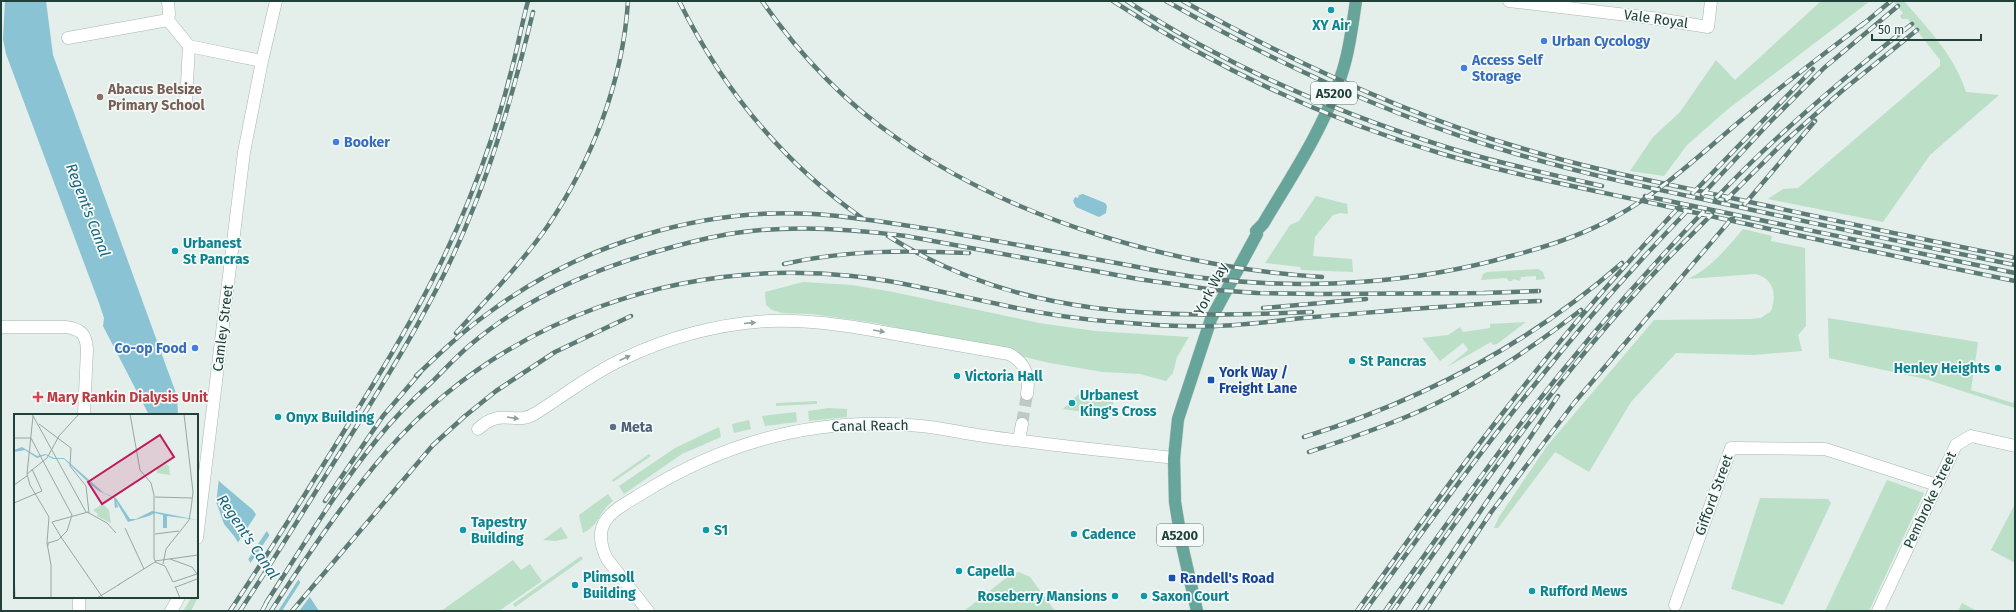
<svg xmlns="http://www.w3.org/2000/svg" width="2016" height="612" font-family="'Fira Sans',sans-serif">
<rect width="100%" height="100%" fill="#e4eeea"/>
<path fill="#bcdfc8" d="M1821 1H1870L1728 109 1687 145 1664 176 1630 171 1653 137 1680 112 1716 60 1735 80Z
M1893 1H1904C1928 29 1955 56 1966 92L1999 95 1930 155 1883 222 1768 199 1783 189 1798 188 1940 66V60L1908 19H1902L1900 16 1903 13Z
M1316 196 1347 204 1348 214 1340 213 1333 215 1315 237 1313 256 1352 259 1353 272 1301 270 1300 267 1265 263 1290 225 1299 221Z
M1743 229 1772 236 1771 241 1805 248 1806 326 1798 335 1802 351 1753 355 1676 353 1631 402 1589 472 1555 452 1498 528H1494L1499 517 1547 446 1654 320 1750 319 1761 318 1771 311C1777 295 1774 278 1755 274L1688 279C1711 268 1727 248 1743 229Z
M1538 269 1543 272 1545 279 1536 280V276L1521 277 1520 281 1513 279 1512 281H1509L1506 278 1481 280 1483 274 1487 272Z
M803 282 852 285 893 292 1039 323 1095 331 1189 337 1177 357 1173 373 1166 381 1140 374 1103 372 1050 363 932 335 875 323 812 314 782 313 772 310 766 305 765 292Z
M1828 318 1978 342 1971 390 2013 403 2015 397V408L1925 379 1829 358Z
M1526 322 1497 344 1493 345 1491 342 1447 367 1467 351 1468 349 1463 343 1440 361 1422 338 1448 335 1460 327 1463 332 1490 328V324Z
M1079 394 1114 399 1111 416 1063 409Z
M817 401V404L776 406V403Z
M828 408 847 409V417L809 421 808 411Z
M796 412 797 422 765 426 762 416Z
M749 420 751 429 734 433 732 424Z
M719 427 721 437 682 454 624 494 619 486 675 448Z
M649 454 651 456 613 482 612 480Z
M1887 480 1924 493 1869 611H1825Z
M608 494 613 501C598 512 600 525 583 533L579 515Z
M1760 498 1828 499 1831 503 1783 605 1731 589Z
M2015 504V563L1991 550Z
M561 527 568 538 556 541 543 540Z
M581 556 583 559 515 607 513 604Z
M513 560 521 570 530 564 542 581 499 611H441Z
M1019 572 1030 577 1055 611H964L1010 575Z
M192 597 197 599 191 611H183Z
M1962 603 1977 611H1958Z"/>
<path fill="#8ac3d4" d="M5 1H46L53 55 177 396 178 415H149L103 326 104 318 99 303 6 54 3 39Z
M1083 194 1105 203 1107 206 1106 213 1099 217 1076 207 1073 201 1075 197 1078 198 1079 195Z
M197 452 220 482 253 510 319 611H280L234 536 224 524 217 504 197 476Z"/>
<path fill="#e4eeea" d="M197 450 219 478 216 505 197 480Z
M257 513 268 529 247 561 237 544Z
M271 533 300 577 278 611 249 565Z
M302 580 312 594 299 611H282Z"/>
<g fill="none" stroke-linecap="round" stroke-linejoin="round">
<path stroke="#bdcbc7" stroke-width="12" stroke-dasharray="12 6" stroke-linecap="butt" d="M1022 424 1027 394"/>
<g stroke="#a6b6b2" stroke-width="13">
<path id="minor" d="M168 1 169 14 168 20 189 46 262 61
M1509 1 1652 18 1708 27 1711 1
M68 38 168 20
M186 102 189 46
M1 327H66C81 329 86 334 87 349L84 415
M478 429C502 406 515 427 536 413 565 395 592 373 623 359 669 337 718 324 769 321 812 319 854 327 895 334 933 341 971 347 1009 354 1026 363 1030 376 1027 394
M1019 440 1022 424
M197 538 244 152 262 61 276 1
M79 597V611
M1675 605 1731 448 1825 449 1937 485
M171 611 179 597
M648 611 607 559C589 522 613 511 641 494 727 440 820 416 921 426 942 428 963 433 984 436 1047 445 1111 451 1174 458
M1878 611 1956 445 1971 436 2015 446"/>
</g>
<g stroke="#c1cac8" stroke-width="13">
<path id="major" d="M1197 611 1182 545 1175 502 1174 458 1178 419 1211 319 1257 234 1256 231 1263 224C1291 177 1322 131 1340 79 1349 54 1352 27 1356 1"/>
</g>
<use href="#minor" stroke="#fff" stroke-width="12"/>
<use href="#major" stroke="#67a49a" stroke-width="12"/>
<g stroke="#5d7b76" stroke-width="4.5">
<path id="rail" d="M679 1C722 88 782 162 862 218
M762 1C799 54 844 102 898 139 1016 222 1180 268 1322 277
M1113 1C1215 68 1328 120 1446 155 1521 177 1598 191 1674 208 1787 233 1901 258 2015 281
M1127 1C1224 65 1335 112 1446 147 1497 163 1550 174 1602 186
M1166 1C1278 64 1396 119 1520 155 1584 174 1650 188 1716 202 1816 224 1915 245 2015 265
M1183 1C1289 60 1405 114 1521 148 1586 168 1652 181 1718 195 1817 217 1916 238 2015 258
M1861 26 1891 1
M1692 194 1813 69
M1702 195 1770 122 1824 68 1898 6
M1645 196 2015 273
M1716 198C1776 135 1843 78 1912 24
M1726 200 1783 143 1843 90 1917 30
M1744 205 1815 121
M888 236C1021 320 1161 318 1312 312
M784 264C846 250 907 250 969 253
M1484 293 1539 291
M1263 308 1366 299
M456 333C487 299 520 265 547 227 592 161 623 81 628 1
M416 376C439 354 462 332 487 314 579 245 700 207 814 214 859 217 903 225 947 232 1002 242 1057 252 1111 262 1145 268 1179 276 1213 279 1311 290 1416 283 1511 256 1546 247 1583 235 1615 217 1666 189 1707 148 1752 111 1788 80 1827 52 1864 23
M1304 437C1423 400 1528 345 1622 263
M1309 452C1347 439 1385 427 1422 410 1480 384 1532 348 1581 310
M325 501 383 416 420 373
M266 603C302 548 336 490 378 438 394 418 413 399 433 381 445 369 457 356 470 345 526 297 599 267 669 248 694 241 718 235 743 232 797 225 853 229 906 236L1138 279 1215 290 1257 293 1320 294 1488 293
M230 611C270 551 308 490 346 428 392 355 436 282 468 202 486 158 501 113 512 68 518 46 522 23 528 1
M240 611C277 555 312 497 348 440 395 365 441 291 473 209 499 145 517 78 533 12
M262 611 269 598
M271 611C307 556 344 501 387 451 503 319 679 258 852 276 901 281 949 294 998 304 1037 313 1077 319 1116 322 1149 325 1183 327 1215 326 1248 325 1281 320 1314 317 1389 311 1464 304 1540 301
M292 611 433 445 465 416 496 391 555 352 631 316
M1357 611C1405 545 1452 478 1502 414 1558 341 1618 272 1681 205
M1365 611C1421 534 1476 457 1536 383 1584 322 1636 264 1690 208
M1385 611C1429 549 1472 487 1518 427 1576 351 1638 280 1704 211
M1393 611C1476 493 1560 373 1659 268 1676 249 1695 232 1712 214
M1413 611 1558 396
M1425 611 1492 511 1574 403 1733 217"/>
</g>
<use href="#rail" stroke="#f4faf8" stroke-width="3" stroke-dasharray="9" stroke-linecap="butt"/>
</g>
<defs><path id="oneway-solid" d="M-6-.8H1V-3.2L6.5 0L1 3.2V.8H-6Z"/></defs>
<g fill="#90a09c">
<use href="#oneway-solid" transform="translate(750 323) rotate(-5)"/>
<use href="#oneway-solid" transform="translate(879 331) rotate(10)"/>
<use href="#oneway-solid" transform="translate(625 358) rotate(-25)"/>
<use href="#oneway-solid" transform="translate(513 418) rotate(9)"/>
</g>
<g fill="#0f9aa8" stroke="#f4faf8" stroke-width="1.5">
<circle cx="1331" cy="10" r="4"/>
<circle cx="175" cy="251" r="4"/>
<circle cx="1352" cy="361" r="4"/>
<circle cx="1998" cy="368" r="4"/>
<circle cx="957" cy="376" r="4"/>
<circle cx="1072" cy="403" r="4"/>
<circle cx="278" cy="417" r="4"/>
<circle cx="463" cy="530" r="4"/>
<circle cx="706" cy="530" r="4"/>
<circle cx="1074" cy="534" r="4"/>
<circle cx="959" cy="571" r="4"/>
<circle cx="575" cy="585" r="4"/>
<circle cx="1532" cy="591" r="4"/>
<circle cx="1115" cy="596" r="4"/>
<circle cx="1144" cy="596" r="4"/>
</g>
<g fill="#3f7fe0" stroke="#f4faf8" stroke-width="1.5">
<circle cx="1544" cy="41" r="4"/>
<circle cx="1464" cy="68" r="4"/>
<circle cx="336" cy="142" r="4"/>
<circle cx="195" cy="348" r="4"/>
</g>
<circle fill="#8d6e63" stroke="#f4faf8" stroke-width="1.5" cx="100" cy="97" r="4"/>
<g fill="#1a4fb4" stroke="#f4faf8" stroke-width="1.5">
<rect x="1207" y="376" width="8" height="8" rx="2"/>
<rect x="1168" y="574" width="8" height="8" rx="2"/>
</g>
<path fill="#e0444e" stroke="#f4faf8" stroke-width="1.5" d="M36 391h4v4h4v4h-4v4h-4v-4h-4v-4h4z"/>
<circle fill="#5c6f8a" stroke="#f4faf8" stroke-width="1.5" cx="613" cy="427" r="4"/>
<g text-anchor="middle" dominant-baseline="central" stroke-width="3.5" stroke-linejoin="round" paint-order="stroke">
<g fill="#f4faf8" stroke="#617873" stroke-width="1">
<rect x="1311" y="82" width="46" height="22" rx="3"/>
<rect x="1157" y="524" width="46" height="22" rx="3"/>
</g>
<g font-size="13" font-weight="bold" fill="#22403a">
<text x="1334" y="93">A5200</text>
<text x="1180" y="535">A5200</text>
</g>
<g font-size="14" fill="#22403a" stroke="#f4faf8">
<text transform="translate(1656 19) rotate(8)">Vale Royal</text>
<text transform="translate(1211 289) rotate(-63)">York Way</text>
<text transform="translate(223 328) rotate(-83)">Camley Street</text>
<text transform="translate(870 426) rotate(-1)">Canal Reach</text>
<text transform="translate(1714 495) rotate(-70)">Gifford Street</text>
<text transform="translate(1930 500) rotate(-65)">Pembroke Street</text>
</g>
<g font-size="14" font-weight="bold" fill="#0d838f" stroke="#f4faf8" text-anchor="start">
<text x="1331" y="25" text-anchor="middle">XY Air</text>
<text x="183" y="243">Urbanest<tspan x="183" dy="16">St Pancras</tspan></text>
<text x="1360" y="361">St Pancras</text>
<text x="1990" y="368" text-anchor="end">Henley Heights</text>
<text x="965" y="376">Victoria Hall</text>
<text x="1080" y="395">Urbanest<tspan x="1080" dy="16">King's Cross</tspan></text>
<text x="286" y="417">Onyx Building</text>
<text x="471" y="522">Tapestry<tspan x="471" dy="16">Building</tspan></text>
<text x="714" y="530">S1</text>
<text x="1082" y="534">Cadence</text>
<text x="967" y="571">Capella</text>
<text x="583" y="577">Plimsoll<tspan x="583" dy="16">Building</tspan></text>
<text x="1540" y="591">Rufford Mews</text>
<text x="1107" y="596" text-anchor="end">Roseberry Mansions</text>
<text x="1152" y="596">Saxon Court</text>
</g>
<g font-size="14" font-weight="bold" fill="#366cbe" stroke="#f4faf8" text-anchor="start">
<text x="1552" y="41">Urban Cycology</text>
<text x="1472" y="60">Access Self<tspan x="1472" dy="16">Storage</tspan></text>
<text x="344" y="142">Booker</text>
<text x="187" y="348" text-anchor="end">Co-op Food</text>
</g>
<g font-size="14" font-weight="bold" fill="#785e54" stroke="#f4faf8" text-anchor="start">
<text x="108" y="89">Abacus Belsize<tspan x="108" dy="16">Primary School</tspan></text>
</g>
<g font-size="14" font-weight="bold" fill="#164399" stroke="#f4faf8" text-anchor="start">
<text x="1219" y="372">York Way /<tspan x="1219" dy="16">Freight Lane</tspan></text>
<text x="1180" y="578">Randell's Road</text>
</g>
<g font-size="14" font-weight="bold" fill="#be3a42" stroke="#f4faf8" text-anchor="start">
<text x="47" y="397">Mary Rankin Dialysis Unit</text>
</g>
<g font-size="14" font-weight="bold" fill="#4e5e75" stroke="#f4faf8" text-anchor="start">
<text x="621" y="427">Meta</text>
</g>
<g font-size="15" font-style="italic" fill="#1a657e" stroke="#f4faf8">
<text transform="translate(88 210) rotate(69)">Regent's Canal</text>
<text transform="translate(248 537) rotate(56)">Regent's Canal</text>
</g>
</g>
<g transform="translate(14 414)">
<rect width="184" height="184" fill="#e4eeea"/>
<path d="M152 50 155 52 156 61 143 59V55ZM89 90 95 96 97 109 83 102 84 100 79 96Z" fill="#bcdfc8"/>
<path d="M8 33 23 42 32 40 40 44H50L90 79 102 84 116 105H122L138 97 184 106 153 102V114H149V101L141 99 135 102 114 108 102 87 104 93 101 94 100 84 85 77 76 70 50 45H39L32 41 23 44 11 36 0 38V36Z" fill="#8ac3d4"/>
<path fill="none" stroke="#96a8a4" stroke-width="1" d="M18 0 72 98M116 0 126 56 137 69 140 81V145L142 148M25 10 57 34 56 52 72 72 75 99M0 24H17M17 24 29 47M29 47 58 101 53 117 44 126 34 129V132M13 60 19 2M0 71 13 62M141 83 178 84M0 89 28 77 18 55M73 98 93 109 102 119M38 108 74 98M38 108 47 123M111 114 130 155M141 120 165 117M47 123 89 184M141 147 184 141M149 150 152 135 175 106 177 95 179 78 170 0M0 156 1 184M104 171 141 148 151 152 159 168 183 160 178 153 156 145M161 172 166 184M162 173 183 165M37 184V151L33 129 35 103 16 71 13 60 33 44 45 22 65 0M83 184 106 170"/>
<path fill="#c2185b" fill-opacity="0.15" stroke="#c2185b" stroke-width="2" d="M146 21 160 43 88 90 74 68Z"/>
<rect width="184" height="184" fill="none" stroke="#22403a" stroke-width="2"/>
</g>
<rect width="2016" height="612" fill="none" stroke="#22403a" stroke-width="4"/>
<path d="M1872 34v6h109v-6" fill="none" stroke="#22403a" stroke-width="2"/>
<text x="1878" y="34" font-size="12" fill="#22403a" stroke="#f4faf8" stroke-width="3" paint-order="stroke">50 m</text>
</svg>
